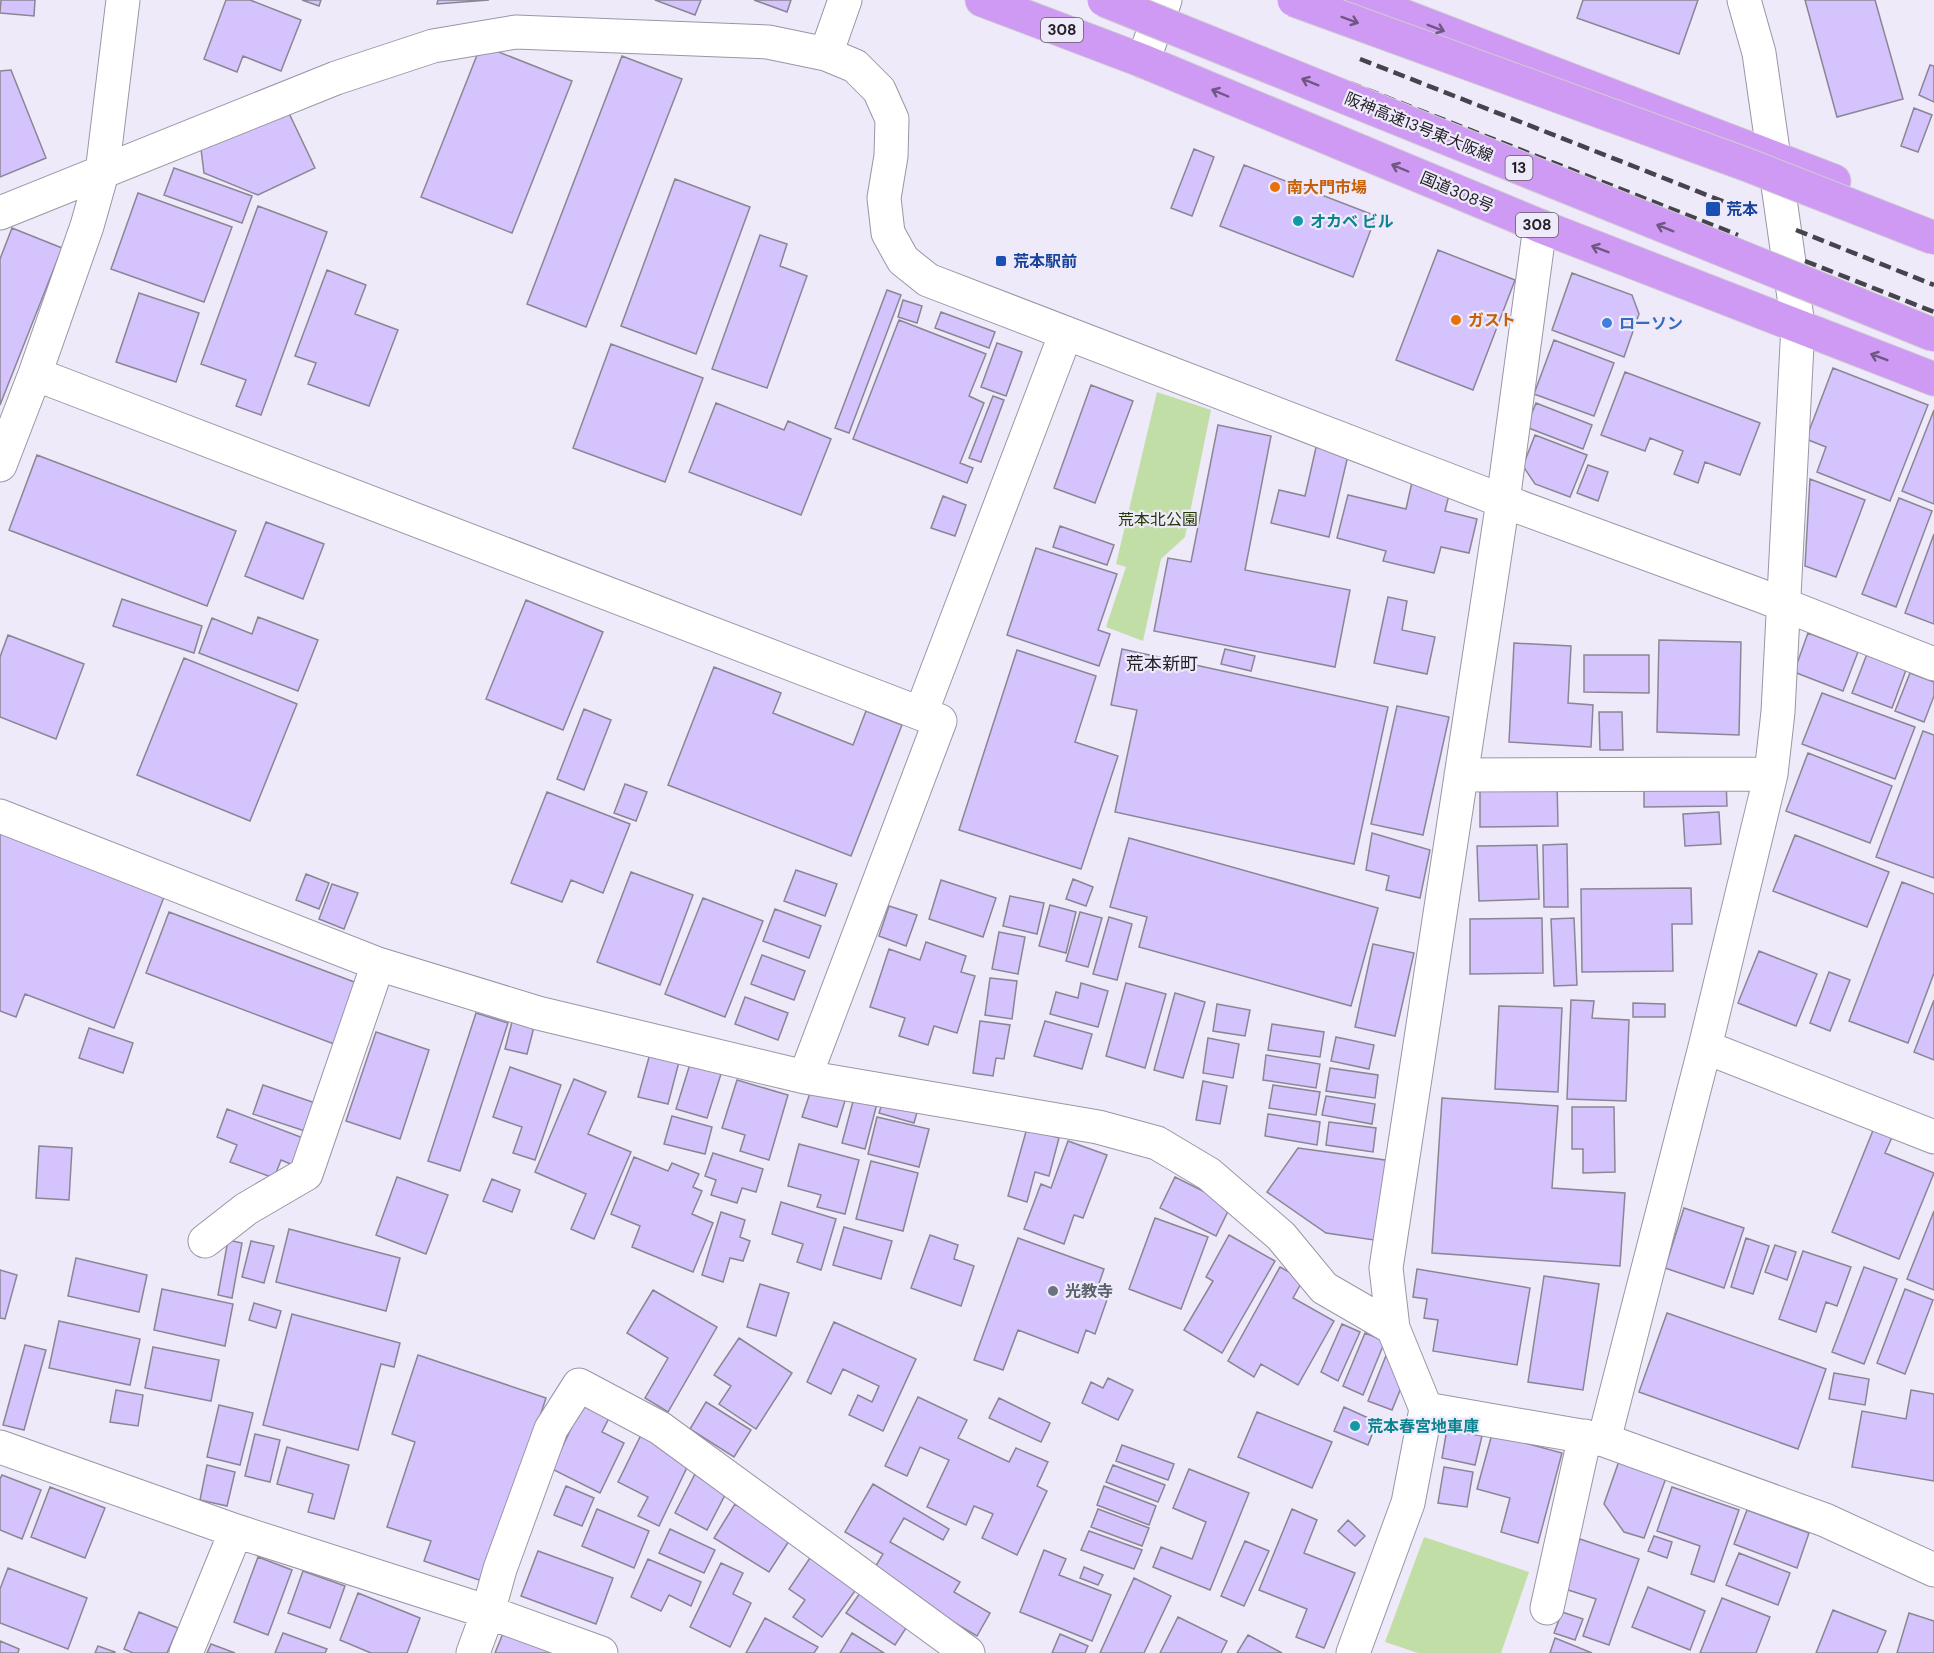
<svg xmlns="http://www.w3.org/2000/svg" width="1934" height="1653" font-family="'DM Sans','Noto Sans JP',sans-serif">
<rect width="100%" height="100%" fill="#eeeafa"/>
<path fill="#c2dea7" d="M1157 392 1211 410 1185 537 1161 559 1143 641 1106 627 1126 567 1116 564Z
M1424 1537 1529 1572 1501 1653H1418L1385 1642Z"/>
<path fill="#d4c3fd" stroke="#8a8694" stroke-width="1.5" d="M1 0H35L34 16 0 13Z
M226 0H250L301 20 281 71 243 56 237 72 204 59Z
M302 0H321L319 6Z
M438 0H489L437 4Z
M655 0H701L695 15Z
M754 0H791L787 12Z
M1583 0H1698L1679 54 1577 18Z
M1805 0H1875L1903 99 1837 117Z
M481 45 572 81 512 233 421 197Z
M622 56 682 79 586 327 527 304Z
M1930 65 1934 66V102L1919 95Z
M11 70 46 158 0 177V71Z
M1914 108 1932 115 1918 152 1901 146Z
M287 109 315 168 258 195 204 173 201 149Z
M1194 149 1214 157 1192 216 1171 208Z
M1244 165 1376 216 1353 277 1220 226Z
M174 168 252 196 242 223 164 195Z
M675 179 750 207 696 354 621 326Z
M138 193 232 227 204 302 111 269Z
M258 206 327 232 261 415 236 406 246 380 201 364Z
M12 228 62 248 0 405V259Z
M760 235 787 244 780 266 807 276 767 388 712 369Z
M1438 250 1515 280 1473 390 1396 360Z
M327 270 366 285 355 314 398 330 369 406 308 384 316 363 295 356Z
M1572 273 1632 295 1639 314 1624 357 1552 330Z
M887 290 901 295 849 433 835 428Z
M139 293 199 313 176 382 116 362Z
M903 300 922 306 917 323 898 317Z
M941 312 995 332 989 348 935 328Z
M899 320 986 354 969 396 984 403 960 463 973 468 967 483 853 439Z
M1554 340 1614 363 1594 416 1534 394Z
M997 343 1022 352 1006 396 981 387Z
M611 344 703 378 665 482 573 448Z
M1833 368 1928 405 1890 501 1817 472 1826 447 1806 439Z
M1625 372 1760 423 1740 475 1705 462 1698 483 1674 474 1683 451 1650 438 1645 451 1601 435Z
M1091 385 1133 401 1095 503 1054 488Z
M993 396 1004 400 981 462 969 458Z
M716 403 784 430 788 421 831 439 801 515 689 472Z
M1536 403 1592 425 1583 449 1526 427Z
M1934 410V504L1902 491Z
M1218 425 1271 436 1245 570 1350 590 1335 667 1154 631 1168 558 1191 562Z
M1535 435 1587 455 1570 497 1535 484 1523 466Z
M1317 443 1349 451 1329 537 1271 523 1279 490 1305 496Z
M37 455 236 531 207 606 9 530Z
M1588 465 1608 472 1598 501 1577 493Z
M1810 479 1865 500 1836 577 1805 566Z
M1412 482 1450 491 1445 511 1477 519 1469 553 1441 547 1434 573 1383 561 1386 551 1337 538 1348 495 1406 509Z
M943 496 966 505 955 536 931 528Z
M1899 498 1932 511 1896 607 1862 594Z
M266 522 324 544 303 599 245 576Z
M1060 526 1114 545 1107 565 1053 547Z
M1934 534V624L1905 613Z
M1036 548 1117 574 1098 630 1110 634 1099 666 1007 635Z
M1388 597 1407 601 1402 630 1435 637 1427 674 1374 663Z
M122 599 202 626 194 653 113 626Z
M526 600 603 632 563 730 486 699Z
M258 617 318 640 298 691 199 653 212 618 252 634Z
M1808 633 1858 652 1843 691 1794 672Z
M8 635 84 664 56 739 0 717V657Z
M1659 640 1741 642 1739 735 1657 732Z
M1514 643 1571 646 1568 703 1593 705 1591 747 1509 742Z
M1122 649 1388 707 1354 864 1115 812 1137 710 1111 705Z
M1225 649 1255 656 1251 671 1221 664Z
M1017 650 1096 676 1075 742 1118 756 1081 869 959 830Z
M1867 654 1906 670 1892 708 1852 693Z
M1584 655H1649V693L1584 692Z
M184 658 297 704 250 821 137 775Z
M714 667 781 693 773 713 853 745 866 711 902 725 851 856 668 785Z
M1910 673 1934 682V696L1924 722 1895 711Z
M1822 693 1915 727 1895 779 1802 744Z
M1397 706 1449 717 1423 835 1371 824Z
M584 709 611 720 584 790 557 779Z
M1599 712H1622L1623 750H1600Z
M1923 731 1934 735V878L1876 857Z
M1808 753 1892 786 1870 843 1786 811Z
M1644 780H1726L1727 806 1644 807Z
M1557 782 1558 826 1480 827V783Z
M625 784 647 792 636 821 614 813Z
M547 792 630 824 603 893 571 880 562 902 511 883Z
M1719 812 1721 844 1685 846 1683 814Z
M0 826 167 889 114 1028 25 994 16 1017 0 1011Z
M1372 833 1430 850 1420 898 1386 890 1389 876 1366 870Z
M1795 835 1889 872 1867 927 1773 891Z
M1129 838 1378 908 1351 1006 1139 947 1147 917 1110 907Z
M1567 844 1568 907H1544L1543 845Z
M1537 845 1539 899 1479 901 1477 846Z
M796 870 837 884 825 916 784 901Z
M631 872 693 895 660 985 597 962Z
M306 874 329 883 319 909 296 900Z
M1073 879 1093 887 1086 906 1066 899Z
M941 880 996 898 983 937 929 919Z
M1902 882 1934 894V973L1908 1043 1849 1021Z
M332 884 358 893 344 929 319 919Z
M1691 888 1692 924H1672L1673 971 1582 972 1581 889Z
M1010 896 1044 903 1037 934 1003 926Z
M703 898 763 921 725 1017 665 994Z
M1050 905 1076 912 1066 953 1039 946Z
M889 906 917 915 906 946 879 936Z
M775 909 821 926 809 958 763 941Z
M169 912 357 983 334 1044 146 973Z
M1080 912 1102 918 1088 967 1066 961Z
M1109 917 1132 924 1117 980 1093 974Z
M1542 918 1543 973 1470 974V919Z
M1574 918 1577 985 1554 986 1551 919Z
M999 932 1025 937 1018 974 992 969Z
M926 942 966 956 961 972 975 976 957 1033 934 1026 928 1045 899 1036 905 1018 870 1007 889 949 920 960Z
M1373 944 1414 953 1395 1036 1355 1027Z
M1759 951 1817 974 1796 1026 1738 1003Z
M762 955 805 971 794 1000 751 984Z
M1829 972 1850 980 1830 1031 1810 1023Z
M990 978 1017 981 1012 1019 985 1015Z
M1081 983 1108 991 1098 1027 1050 1014 1056 992 1078 998Z
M1126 983 1166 994 1145 1068 1106 1056Z
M1175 993 1205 1002 1183 1078 1154 1070Z
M745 997 788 1013 778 1040 735 1024Z
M1571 1000 1594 1001 1592 1018 1629 1020 1626 1101 1567 1099Z
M1934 1000V1060L1914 1052Z
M1633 1003 1665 1004V1017H1633Z
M1217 1004 1250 1010 1245 1036 1213 1031Z
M1499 1006 1562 1008 1558 1092 1495 1089Z
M476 1013 508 1023 460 1171 428 1161Z
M513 1018 535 1023 527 1054 505 1049Z
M980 1021 1010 1025 1004 1059 996 1058 993 1076 973 1073Z
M1045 1021 1092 1034 1082 1069 1034 1056Z
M1272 1024 1324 1032 1320 1057 1268 1050Z
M89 1028 133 1043 123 1073 79 1058Z
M376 1032 429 1050 400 1139 346 1121Z
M1336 1037 1374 1045 1369 1069 1331 1061Z
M1208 1038 1239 1044 1233 1078 1203 1073Z
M651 1050 680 1058 668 1104 638 1097Z
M1266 1055 1320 1064 1316 1088 1263 1080Z
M690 1064 721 1074 707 1118 676 1109Z
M510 1067 561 1085 535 1160 513 1153 522 1127 493 1117Z
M1330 1068 1378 1075 1375 1098 1326 1091Z
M574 1079 606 1092 588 1134 631 1152 594 1239 571 1229 586 1194 535 1172Z
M737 1080 788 1095 769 1160 740 1151 745 1135 722 1128Z
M1203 1081 1227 1086 1220 1124 1196 1120Z
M813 1084 847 1094 837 1127 802 1117Z
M263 1085 321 1105 311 1133 253 1114Z
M1273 1085 1320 1092 1316 1115 1269 1108Z
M855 1094 878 1100 865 1149 842 1143Z
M885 1095 919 1105 914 1123 879 1113Z
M1326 1096 1375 1104 1372 1124 1322 1115Z
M1442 1098 1558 1106 1552 1188 1625 1193 1620 1266 1432 1253Z
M1572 1107H1614L1615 1172 1583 1173V1149H1572Z
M227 1109 303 1138 293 1165 281 1160 274 1178 230 1162 237 1145 217 1137Z
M1268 1114 1320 1122 1317 1145 1265 1136Z
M672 1116 712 1127 705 1154 664 1144Z
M877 1117 929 1129 919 1167 868 1154Z
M1329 1122 1376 1128 1373 1152 1326 1145Z
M1027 1128 1059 1138 1049 1176 1035 1172 1027 1202 1008 1196Z
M1874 1128 1893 1135 1885 1153 1934 1173 1899 1259 1832 1232Z
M1068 1141 1107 1155 1083 1218 1074 1215 1064 1244 1024 1229 1041 1184 1051 1188Z
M799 1144 859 1160 845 1214 817 1207 821 1195 788 1186Z
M39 1146 72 1148 69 1200 36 1198Z
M1298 1148 1392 1161 1381 1241 1326 1233 1267 1192Z
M713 1153 763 1169 756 1192 742 1188 737 1203 711 1195 716 1180 705 1176Z
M634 1157 668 1171 672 1163 699 1174 693 1187 702 1191 692 1214 713 1223 693 1272 632 1247 640 1226 611 1214Z
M871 1161 918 1173 903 1231 856 1219Z
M397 1177 448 1195 426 1254 376 1235Z
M1175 1177 1231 1205 1216 1236 1160 1208Z
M492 1179 520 1190 512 1212 483 1201Z
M781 1202 836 1219 821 1270 797 1262 803 1244 772 1234Z
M1684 1208 1744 1228 1724 1288 1665 1268Z
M1934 1211V1290L1907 1279Z
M721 1212 745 1220 740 1237 750 1241 743 1261 730 1258 723 1282 702 1275Z
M1155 1218 1208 1237 1181 1309 1129 1289Z
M844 1227 892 1241 881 1279 833 1265Z
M289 1229 400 1258 386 1311 276 1282Z
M930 1235 958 1245 954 1259 974 1266 961 1306 911 1288Z
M1229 1235 1275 1261 1222 1353 1184 1330 1213 1281 1206 1277Z
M1018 1238 1104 1269 1097 1289 1109 1294 1095 1334 1086 1330 1078 1353 1018 1330 1003 1370 974 1360Z
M1746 1238 1769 1246 1753 1294 1731 1287Z
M228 1240 242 1243 232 1298 218 1295Z
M251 1241 274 1246 264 1283 242 1277Z
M1775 1245 1796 1252 1787 1280 1765 1272Z
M1803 1251 1851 1267 1837 1306 1826 1302 1816 1332 1779 1319Z
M76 1258 147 1275 139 1312 68 1296Z
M1280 1267 1303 1280 1293 1298 1334 1321 1298 1385 1261 1364 1254 1377 1228 1361Z
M1864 1267 1897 1279 1864 1364 1832 1352Z
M1417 1269 1530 1288 1517 1365 1433 1351 1438 1320 1424 1318 1427 1299 1413 1297Z
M0 1270 17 1275 5 1319 0 1318Z
M1544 1276 1599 1284 1583 1390 1528 1382Z
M760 1284 789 1293 776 1336 747 1327Z
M162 1289 233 1304 225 1346 154 1330Z
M1905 1289 1933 1300 1905 1374 1877 1363Z
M653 1290 717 1327 668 1412 645 1398 668 1358 627 1333Z
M254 1303 281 1311 276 1328 249 1320Z
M1667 1313 1826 1369 1798 1449 1639 1392Z
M292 1314 400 1343 394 1367 381 1364 358 1450 263 1425Z
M59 1321 140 1339 130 1385 49 1368Z
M834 1322 916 1359 883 1431 849 1415 858 1395 872 1402 879 1386 843 1369 831 1394 807 1382Z
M1342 1324 1360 1332 1338 1381 1321 1372Z
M1365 1333 1385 1341 1363 1395 1343 1386Z
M739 1338 792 1373 756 1429 719 1404 731 1386 714 1375Z
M25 1345 46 1350 24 1430 3 1425Z
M153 1347 219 1360 211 1401 145 1388Z
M1389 1348 1405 1378 1392 1410 1368 1401Z
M418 1355 546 1398 485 1582 424 1561 431 1541 387 1527 415 1442 392 1434Z
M1834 1373 1869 1379 1865 1405 1829 1399Z
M1108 1378 1133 1390 1118 1420 1082 1403 1091 1382 1103 1388Z
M116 1390 143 1395 138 1426 110 1422Z
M1911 1390 1934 1394V1481L1852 1467 1862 1411 1906 1419Z
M918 1397 967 1420 958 1438 1009 1462 1016 1448 1048 1462 1037 1486 1047 1491 1017 1555 982 1538 993 1514 974 1506 966 1525 927 1507 949 1460 920 1447 907 1476 885 1466Z
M999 1398 1050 1423 1041 1442 989 1418Z
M706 1402 751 1430 734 1457 690 1429Z
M583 1403 610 1416 602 1432 624 1443 600 1493 552 1469Z
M219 1405 253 1413 240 1465 207 1457Z
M1344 1407 1377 1422 1368 1445 1334 1431Z
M1257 1412 1332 1442 1312 1488 1238 1457Z
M1447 1429 1482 1436 1475 1465 1442 1458Z
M255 1434 280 1440 270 1482 245 1476Z
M1492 1434 1562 1453 1538 1543 1501 1532 1510 1498 1477 1489Z
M641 1435 691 1459 659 1526 638 1516 648 1497 618 1482Z
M1122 1445 1174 1464 1168 1480 1116 1461Z
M287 1447 349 1465 334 1519 308 1512 313 1494 277 1484Z
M1619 1461 1666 1478 1644 1538 1624 1532 1604 1504Z
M207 1465 235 1472 227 1506 200 1500Z
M1113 1465 1165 1485 1158 1502 1106 1482Z
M1444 1467 1473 1472 1467 1507 1438 1503Z
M1189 1469 1249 1493 1210 1590 1153 1567 1161 1547 1192 1559 1206 1522 1173 1508Z
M695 1474 727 1491 707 1530 675 1513Z
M2 1475 41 1490 22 1539 0 1530V1479Z
M873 1484 949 1529 943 1540 904 1518 890 1542 960 1582 954 1592 990 1613 977 1636 871 1574 883 1554 845 1532Z
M566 1486 594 1498 582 1526 554 1515Z
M1104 1486 1156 1506 1149 1525 1097 1505Z
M50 1487 105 1508 85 1558 31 1537Z
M1672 1487 1739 1510 1714 1582 1691 1574 1700 1546 1657 1531Z
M735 1504 791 1538 769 1572 714 1538Z
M597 1509 649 1531 634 1568 582 1546Z
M1098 1509 1149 1528 1142 1546 1091 1527Z
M1292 1509 1317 1520 1304 1553 1355 1573 1324 1648 1296 1637 1307 1609 1259 1590Z
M1747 1510 1809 1533 1797 1568 1734 1544Z
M1348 1520 1365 1536 1355 1546 1338 1531Z
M670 1529 715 1550 704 1573 659 1553Z
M1089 1531 1142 1550 1134 1569 1081 1550Z
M1654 1536 1672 1542 1667 1558 1648 1551Z
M1580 1539 1639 1559 1609 1645 1583 1636 1596 1599 1562 1588Z
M1245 1541 1269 1551 1244 1606 1221 1596Z
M1044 1550 1066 1559 1059 1575 1111 1595 1092 1641 1020 1612Z
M538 1551 613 1578 596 1624 521 1596Z
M814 1552 860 1584 822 1637 793 1617 805 1600 789 1589Z
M1739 1553 1790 1573 1778 1605 1726 1585Z
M258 1557 292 1570 268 1635 234 1622Z
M648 1559 701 1582 691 1606 669 1595 661 1611 631 1597Z
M721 1563 743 1573 733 1594 751 1603 730 1647 690 1627Z
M1084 1567 1103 1575 1098 1585 1080 1578Z
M8 1568 87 1598 68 1649 0 1623V1589Z
M303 1571 345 1586 330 1628 288 1613Z
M1134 1578 1171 1596 1144 1653H1100Z
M1648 1587 1705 1611 1690 1650 1632 1627Z
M358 1593 420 1618 407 1653H371L340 1640Z
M860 1593 908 1625 895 1645 846 1613Z
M1722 1598 1770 1617 1756 1653H1700Z
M1833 1610 1886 1631 1877 1653H1816Z
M139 1612 178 1628 167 1653H133L124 1649Z
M1562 1612 1583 1619 1575 1640 1554 1633Z
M1909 1613 1934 1621V1653H1897Z
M1178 1617 1227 1641 1221 1653H1160Z
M765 1618 818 1647 814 1653H746Z
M504 1631 562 1653H495Z
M283 1633 327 1649 325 1653H275Z
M852 1633 884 1653H840Z
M1060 1634 1088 1646 1085 1653H1052Z
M1248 1635 1282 1653H1237Z
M1555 1638 1592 1653H1550Z
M0 1641 19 1649 18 1653H0Z
M211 1644 235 1653H207Z
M98 1646 115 1652V1653H95Z"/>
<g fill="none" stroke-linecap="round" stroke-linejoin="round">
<g stroke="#9a96a5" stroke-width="35">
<path id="minor" d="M826 54 845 0
M1143 61 1165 0
M0 213 336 78 433 46 516 32 768 42 826 54 855 66 879 90 892 119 891 156 884 198 888 233 903 260 928 280 1503 501 1759 595 1934 664
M35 374 940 721 805 1077
M0 465 35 374 87 226 102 173 123 0
M921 713 1066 333
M1461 775 1771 774
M0 816 378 964 538 1013 805 1077 1098 1127 1157 1143 1209 1174 1281 1236 1324 1288 1393 1328
M1705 1047 1934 1137
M205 1241 246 1209 306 1174 378 964
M1426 1409 1604 1440 1825 1520 1934 1570
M1604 1440 1705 1047 1771 774 1778 712 1798 325 1759 53 1744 0
M0 1447 236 1531 488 1612 601 1653
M1547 1608 1585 1436
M186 1653 236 1531
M473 1653 488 1612 500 1569 551 1429 579 1385 660 1428 968 1653
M1353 1653 1408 1503 1426 1409 1393 1328 1386 1268 1503 501 1540 226"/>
</g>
<g stroke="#cfcecf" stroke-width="35">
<path id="highway" d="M982 0 1143 61 1540 226 1934 379
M1362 0 1834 181"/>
</g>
<use href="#minor" stroke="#fff" stroke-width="33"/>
<use href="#highway" stroke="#cf9af4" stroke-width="33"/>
<path stroke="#45434b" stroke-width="4.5" stroke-dasharray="12 6" stroke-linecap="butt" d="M1360 59 1740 208
M1350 83 1738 235
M1796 230 1934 285
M1805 261 1934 312"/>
<g stroke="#cfcecf" stroke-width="35" stroke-linecap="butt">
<path id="highway-bridge" d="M1104 0 1934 335
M1294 0 1745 164 1934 238"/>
</g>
<use href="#highway-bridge" stroke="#cf9af4" stroke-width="33"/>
</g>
<defs><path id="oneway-shaft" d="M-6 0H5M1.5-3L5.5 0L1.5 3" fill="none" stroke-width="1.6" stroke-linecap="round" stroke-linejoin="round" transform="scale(1.5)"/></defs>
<g stroke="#705783">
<use href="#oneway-shaft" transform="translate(1350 20) rotate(20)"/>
<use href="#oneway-shaft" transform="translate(1436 28) rotate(21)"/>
<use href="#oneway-shaft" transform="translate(1310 82) rotate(-158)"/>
<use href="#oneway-shaft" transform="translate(1220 93) rotate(-157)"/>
<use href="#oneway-shaft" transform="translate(1400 168) rotate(-157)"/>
<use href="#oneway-shaft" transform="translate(1665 228) rotate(-158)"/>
<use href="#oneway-shaft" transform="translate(1600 249) rotate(-159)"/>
<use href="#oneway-shaft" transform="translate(1879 357) rotate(-159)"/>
</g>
<g fill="#e8710a" stroke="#eeeafa" stroke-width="2">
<circle cx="1275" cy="187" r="6"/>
<circle cx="1456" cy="320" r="6"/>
</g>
<g fill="#1a4fb4" stroke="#eeeafa" stroke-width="2">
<rect x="1705" y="201" width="16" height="16" rx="3"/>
<rect x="995" y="255" width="12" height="12" rx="3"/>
</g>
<g fill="#0f9aa8" stroke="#eeeafa" stroke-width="2">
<circle cx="1298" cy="221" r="6"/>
<circle cx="1355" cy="1426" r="6"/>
</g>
<circle fill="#3f7fe0" stroke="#eeeafa" stroke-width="2" cx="1607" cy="323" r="6"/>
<circle fill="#6b7280" stroke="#eeeafa" stroke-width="2" cx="1053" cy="1291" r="6"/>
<g text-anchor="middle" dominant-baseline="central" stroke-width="4.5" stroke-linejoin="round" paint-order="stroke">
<g fill="#eeeafa" stroke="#605d66" stroke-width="1.5">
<rect x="1041" y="18" width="42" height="24" rx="4.5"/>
<rect x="1505.5" y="156" width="27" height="24" rx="4.5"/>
<rect x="1516" y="213" width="42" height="24" rx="4.5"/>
</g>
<g font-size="15" font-weight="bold" fill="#232127">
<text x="1062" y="30">308</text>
<text x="1519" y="168">13</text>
<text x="1537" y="225">308</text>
</g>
<g font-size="16" fill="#232127" stroke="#eeeafa">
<text transform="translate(1419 127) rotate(22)">阪神高速13号東大阪線</text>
<text transform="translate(1457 192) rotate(23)">国道308号</text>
</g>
<g font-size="16" font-weight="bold" fill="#c56008" stroke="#eeeafa" text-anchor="start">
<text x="1287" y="187">南大門市場</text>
<text x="1468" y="320">ガスト</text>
</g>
<g font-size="16" font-weight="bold" fill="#164399" stroke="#eeeafa" text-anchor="start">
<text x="1726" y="209">荒本</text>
<text x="1013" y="261">荒本駅前</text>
</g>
<g font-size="16" font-weight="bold" fill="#0d838f" stroke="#eeeafa" text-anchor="start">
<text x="1310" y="221">オカベ ビル</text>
<text x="1367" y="1426">荒本春宮地車庫</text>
</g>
<g font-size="16" font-weight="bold" fill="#366cbe" stroke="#eeeafa" text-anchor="start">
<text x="1619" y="323">ローソン</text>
</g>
<g font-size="16" fill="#243905" stroke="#eeeafa">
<text x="1158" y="519">荒本北公園</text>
</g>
<g font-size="16" font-weight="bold" fill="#5b616d" stroke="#eeeafa" text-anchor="start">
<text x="1065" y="1291">光教寺</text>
</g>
<g font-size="18" fill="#232127" stroke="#eeeafa">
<text x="1162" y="664">荒本新町</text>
</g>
</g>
</svg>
